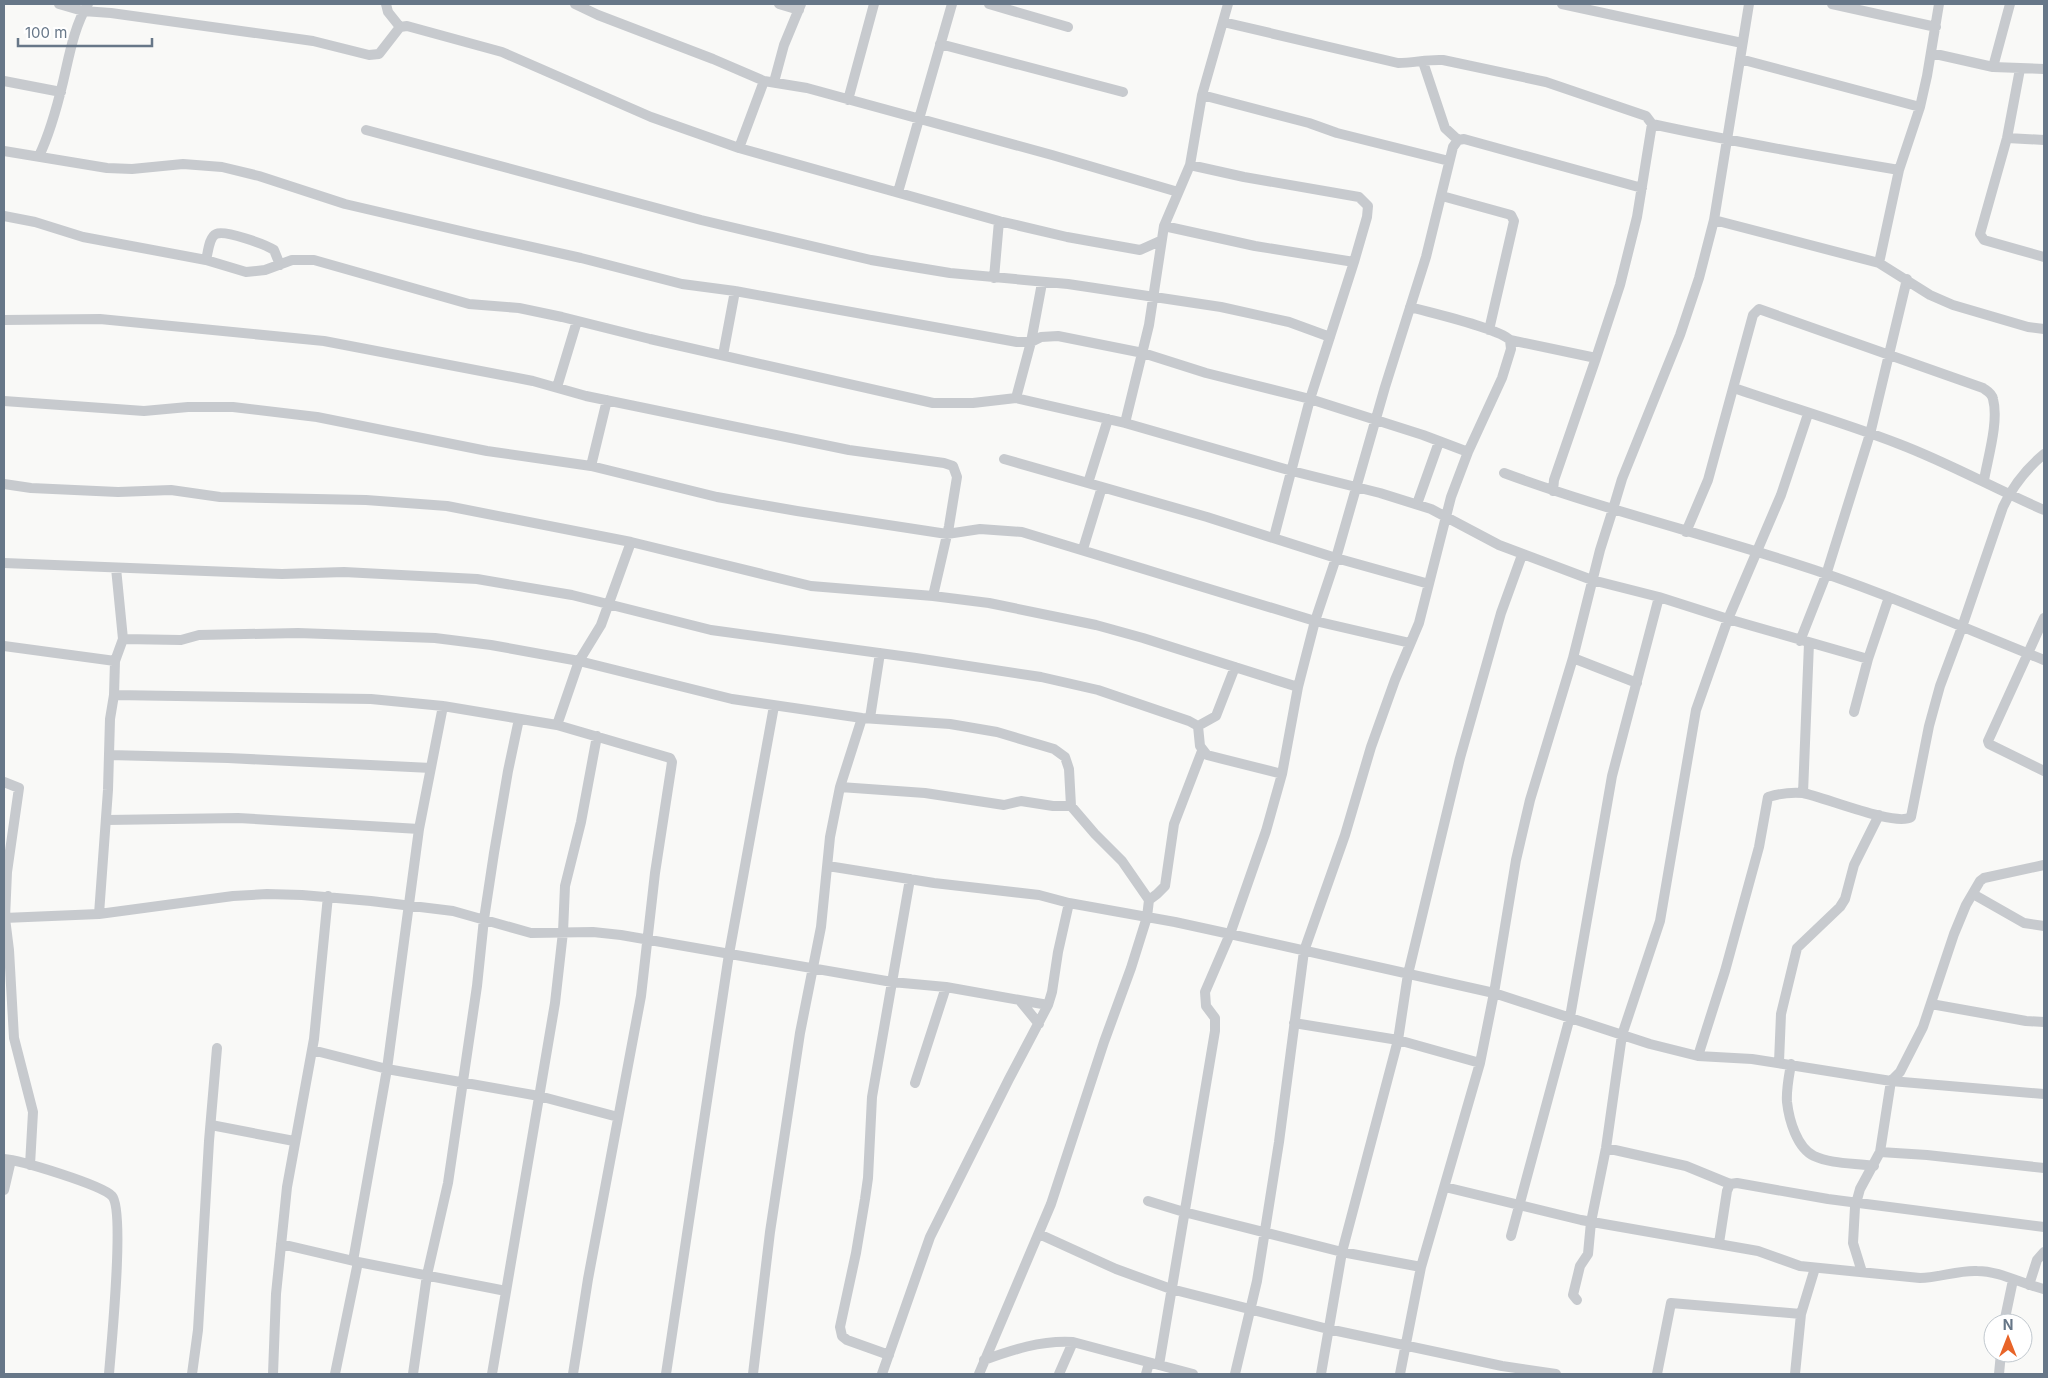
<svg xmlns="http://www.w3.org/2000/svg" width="2048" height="1378" font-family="Inter,sans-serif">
<rect width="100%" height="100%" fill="#f9f9f7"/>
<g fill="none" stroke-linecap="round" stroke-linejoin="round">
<path stroke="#c7cace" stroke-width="10" d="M59 4 83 11 111 13 313 41 369 55 379 54 400 27 407 26 502 52 651 117 739 148 999 221 1067 237 1140 250 1160 241
M386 4 388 12 400 27
M575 4 598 15 713 59 764 81 807 88 1052 155 1178 192
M779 4 799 10
M989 4 1068 27
M1562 4 1742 43
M1832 4 1936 27
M2010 4 1993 67 2044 69
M1223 22 1398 63C1414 63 1428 59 1443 60L1546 82 1646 116 1652 124C1734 142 1816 156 1899 170
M940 44 1123 92
M1931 53 1993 67
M1740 59 1920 107
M1423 62 1445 128 1458 140
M2020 69 2007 138 1980 234 1984 240 2044 257
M4 81 61 92
M774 82 784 45 801 4
M1202 95 1309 123 1337 133 1449 161
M848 100 874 4
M366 130 701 220 871 260 950 273 1068 284 1221 307 1289 322 1330 337
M2007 138 2044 140
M739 148 764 81
M4 151 107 168 132 169 183 164 222 167 259 176 345 204 478 235 581 258 682 284 735 291 1017 342H1031L1041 337 1058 336 1143 353 1206 373 1310 399 1423 435 1468 452
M39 156C50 133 57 107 63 82 69 57 74 26 88 4
M1190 165 1244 177 1359 197 1368 206 1367 217 1354 262 1310 399 1274 537
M898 192 952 4
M1442 196 1511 215 1514 221 1489 330
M4 216 35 222 83 237 206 260 246 272 265 270 292 260H314L469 304 519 308 562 317 650 339 933 403H973L1016 398 1125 423 1292 471 1380 493 1431 509 1499 545 1592 580 1659 597 1728 619 1868 659
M1714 220 1879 263 1930 295 1953 305 2028 327 2044 329
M1164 226 1255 246 1354 262
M206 260C208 253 209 237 216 234 225 230 265 244 274 250L280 265
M1879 263 1899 170 1920 107 1927 76 1939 4
M994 278 999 221
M1410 307C1431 313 1498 328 1510 340L1596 358 1554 480 1553 491
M4 320 100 319 324 341 533 381 586 396 849 450 944 463 953 466 957 477 949 526 933 596
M723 355 735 291
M1596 358 1620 285 1637 217 1652 124
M557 387 577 321
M1734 388C1789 407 1845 423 1899 444 1949 463 1995 489 2044 510
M1016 398 1031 342 1042 283
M4 401 144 411 188 407H233L317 417 487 451 591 466 717 497 797 511 947 534 980 529 1022 532 1315 621 1410 643
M1125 423 1149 325 1164 226 1190 165 1202 95 1228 4
M1004 459 1207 517 1336 558 1429 584
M591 466 607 400
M1504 473C1599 508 1697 532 1793 563 1879 590 1961 627 2044 660
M1088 483 1108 419
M4 484 31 488 118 492 171 490 220 497 366 500 447 506 631 542 811 586 933 596 989 603 1096 625 1143 638 1298 687
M1417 504 1439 442
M1686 532 1708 480 1753 315 1759 309 1983 388C1987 391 1992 393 1993 399 1999 421 1988 457 1984 480
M1083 549 1102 487
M4 563 282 574 344 572 477 579 572 595 711 630 916 658 1041 677 1098 690 1189 721 1198 726 1200 746 1207 755 1282 774
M2044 618 1988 741 1989 744 2044 771
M123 639 181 640 199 635 298 633 435 638 491 645 579 661 732 699 862 718 950 724 997 732 1054 749 1065 757 1069 769 1071 806 1095 834 1122 861 1149 900
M1800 641 1826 575 1870 434 1907 279
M4 646 115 661
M1573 658 1637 683
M114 695 371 699 443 706 557 725 670 758 672 762 671 769 655 873 641 996 588 1279 573 1374
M1854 712 1868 659 1889 597
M870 718 880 653
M557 725 579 661 601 625 631 542
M1198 726 1216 716 1235 667
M109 755 228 758 431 768
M4 782 19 788 7 872 5 918 9 950 14 1038 33 1112 30 1165
M840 787 925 793 1004 805 1021 801 1053 806H1071
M1803 793 1809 643
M107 820 238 818 419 829
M828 866 934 883 1039 895 1069 903 1175 922 1230 934 1494 993 1650 1044 1698 1056 1752 1059 1891 1081 2044 1094
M1973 894 2024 923 2044 926
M99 914 108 790 110 719 114 695 115 661 123 639 116 568
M4 918 99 914 233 896 267 894 302 895 371 901 453 911 531 933 593 932 621 935 892 982 946 987 1048 1005
M1021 1002 1039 1024
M1931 1004 2026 1021 2044 1022
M1294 1023 1398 1040 1480 1063
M312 1050 387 1069 539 1096 618 1117
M1698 1056 1725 971 1759 847 1768 797C1778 794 1792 792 1803 793 1824 797 1896 827 1911 817L1929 726 1940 686 1962 627 2003 507C2013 485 2026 469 2044 454
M1779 1062 1781 1014 1797 948 1840 907 1845 899 1854 865 1879 815
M1791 1064C1789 1076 1786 1090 1787 1102 1789 1120 1797 1148 1814 1156 1831 1164 1855 1163 1874 1166
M915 1083 946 987
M211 1125 294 1141
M1606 1148 1686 1166 1730 1184
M1880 1152 1927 1155 2044 1168
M4 1159C20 1160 102 1185 112 1196 125 1210 111 1348 109 1374
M1445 1187 1581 1220 1758 1251 1800 1266 1920 1278C1939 1278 1958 1270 1977 1271 2000 1271 2022 1284 2044 1289
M4 1190 11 1160
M1148 1201 1184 1212 1342 1252 1421 1267
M1039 1234 1116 1269 1171 1289 1328 1329 1502 1366 1556 1374
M1511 1236 1570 1017 1612 776 1659 597
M1719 1243 1727 1191 1730 1184 1737 1183 1828 1199 2044 1227
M281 1244 358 1262 506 1291
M353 1261 387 1069 419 829 443 706
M1862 1272 1853 1243 1855 1207 1860 1189 1880 1152 1891 1081 1900 1072 1923 1027 1954 934 1966 905 1980 881 1984 878 2044 865
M2029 1285 2037 1260 2044 1252
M1577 1300 1573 1295 1580 1266 1588 1254 1591 1222 1606 1148 1622 1035 1660 921 1696 710 1728 619 1781 495 1808 414
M2004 1323 2013 1280
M889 1355 847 1340 842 1336 840 1327 856 1253 865 1199 868 1178 872 1097 910 879
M984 1360C1012 1350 1041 1340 1073 1342L1193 1374
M1159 1365 1215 1031V1018L1206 1006 1205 992 1230 934 1266 831 1282 774 1298 687 1315 621 1336 558 1385 387 1426 257 1453 147 1458 140 1464 139 1642 188
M192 1374 198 1330 209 1141 217 1048
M273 1374 276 1294 287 1187 314 1039 328 896
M335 1374 358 1262
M413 1374 427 1275 448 1183 477 986 484 919 494 853 508 771 519 719
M492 1374 555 1003 563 932 565 886 581 822 597 736
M666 1374 729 954 774 706
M753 1374 770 1232 800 1033 821 927 830 837 840 787 862 718
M882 1374 930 1237 1009 1079 1048 1005 1052 992 1058 952 1069 903
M979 1374 1051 1204 1104 1042 1131 968 1147 917 1149 900 1157 894 1165 886 1174 824 1202 751
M1059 1374 1073 1342
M1146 1374 1149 1363
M1235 1374 1257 1281 1279 1142 1304 951 1345 835 1371 747 1395 680 1419 623 1451 497 1468 452 1502 378 1511 349 1510 340
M1321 1374 1342 1252 1398 1040 1408 974 1460 758 1501 613 1522 555
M1400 1374 1421 1267 1480 1063 1494 993 1516 860 1530 800 1573 658 1600 550 1613 509 1622 479 1680 335 1699 278 1714 220 1749 4
M1657 1374 1671 1303 1801 1314
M1795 1374 1801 1314 1815 1268
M1999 1374 2001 1353"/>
</g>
<rect width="2048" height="1378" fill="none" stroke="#677788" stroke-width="10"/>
<g transform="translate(2008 1338)"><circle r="24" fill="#ffffff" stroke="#c2c9cf"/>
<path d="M0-4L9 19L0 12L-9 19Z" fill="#e86428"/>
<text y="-8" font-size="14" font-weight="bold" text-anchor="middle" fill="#677788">N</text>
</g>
<path d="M18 38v8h134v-8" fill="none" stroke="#677788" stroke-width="2.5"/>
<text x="25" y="38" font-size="15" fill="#677788" stroke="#ffffff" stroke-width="4" paint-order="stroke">100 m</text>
</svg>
